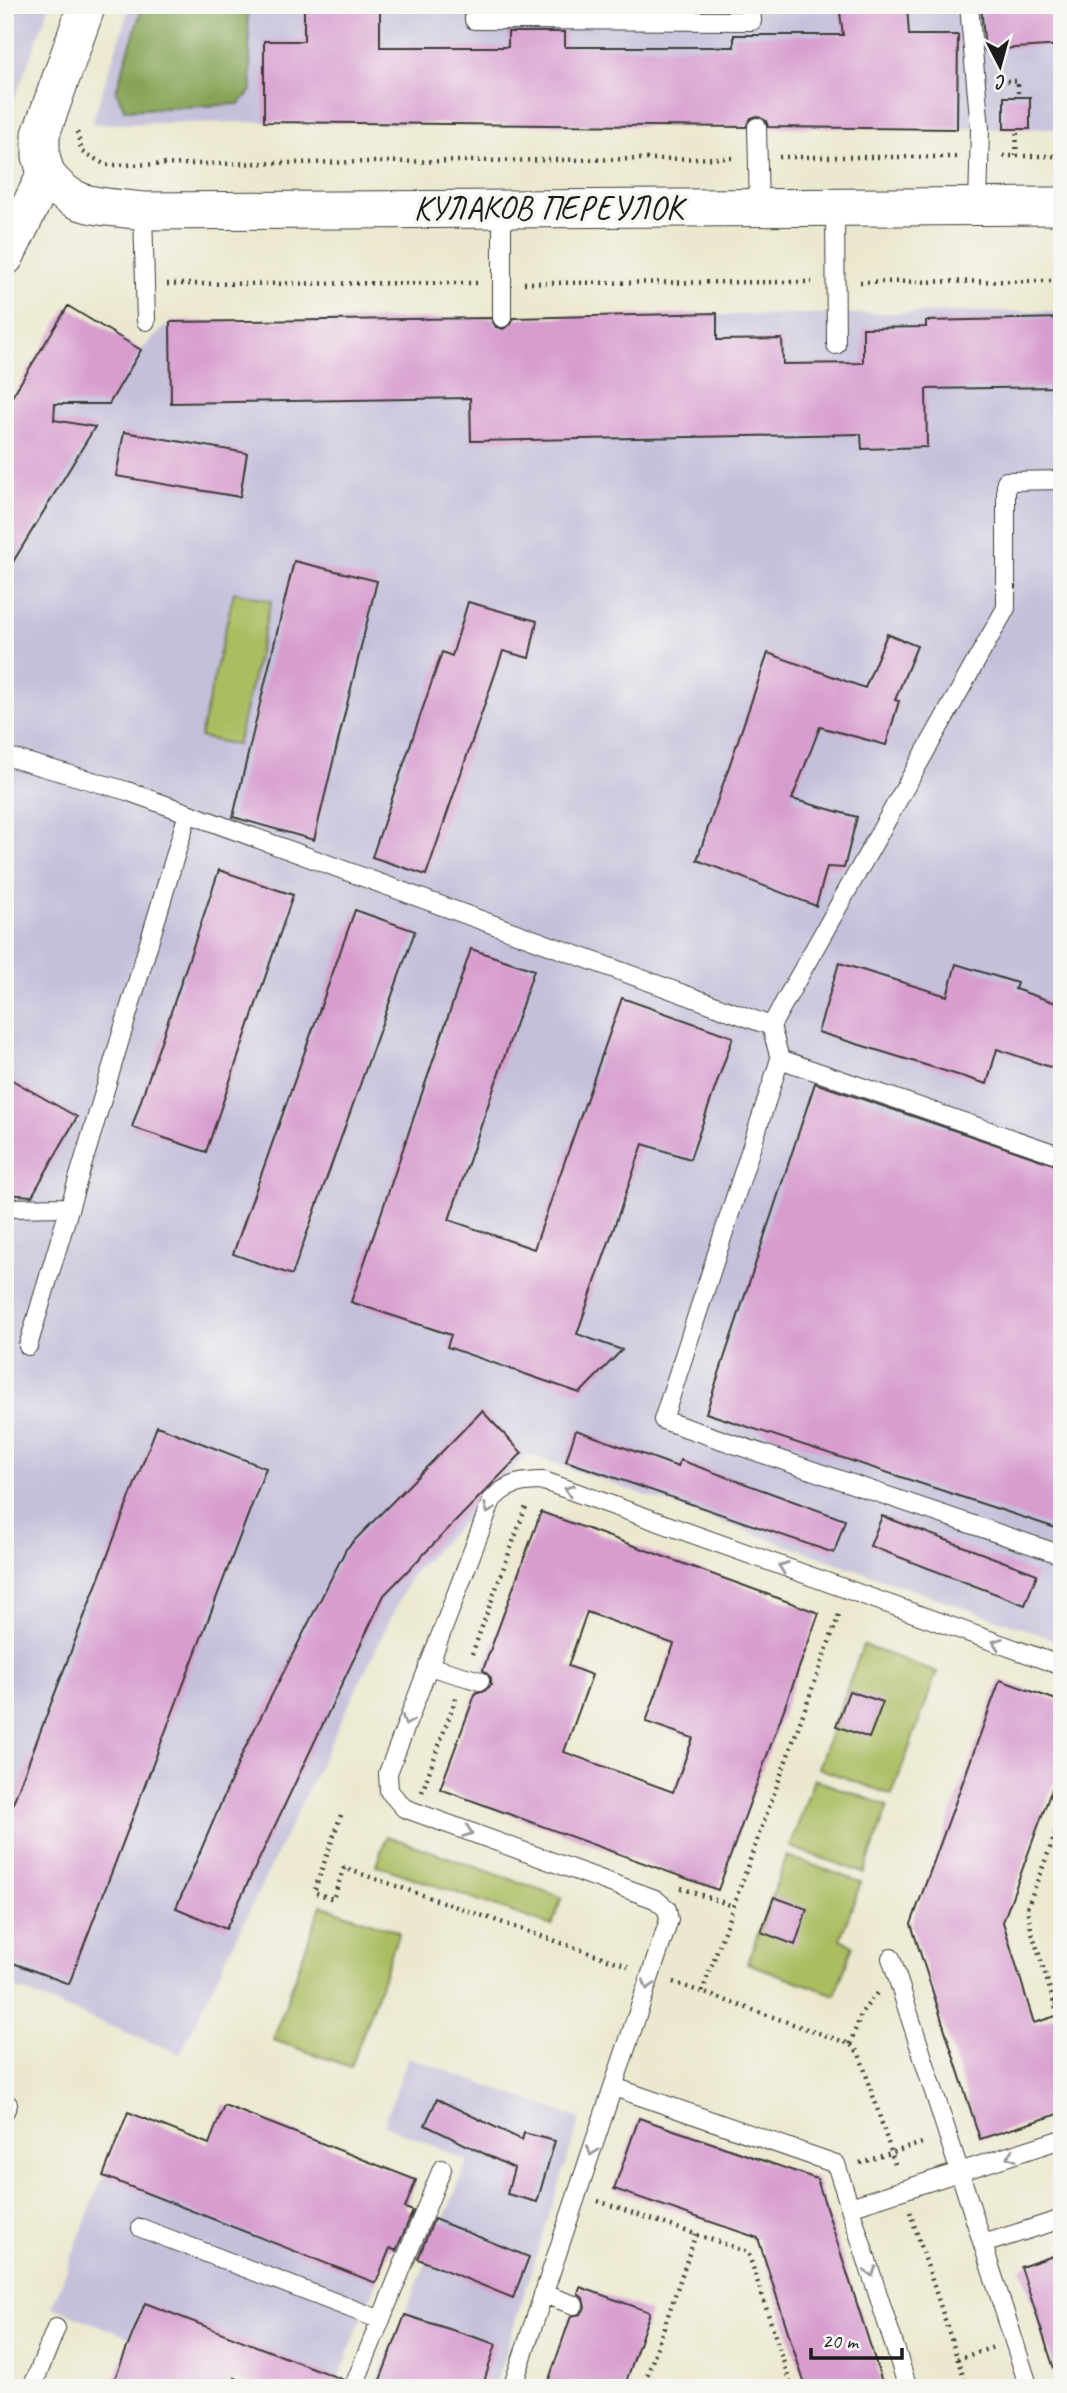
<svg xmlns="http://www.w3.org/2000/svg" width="1067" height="2393" font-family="Caveat,sans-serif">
<rect width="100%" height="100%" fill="#f6f6f2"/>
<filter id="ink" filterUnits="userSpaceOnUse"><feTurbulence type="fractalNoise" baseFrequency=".0143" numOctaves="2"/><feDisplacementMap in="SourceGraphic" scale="14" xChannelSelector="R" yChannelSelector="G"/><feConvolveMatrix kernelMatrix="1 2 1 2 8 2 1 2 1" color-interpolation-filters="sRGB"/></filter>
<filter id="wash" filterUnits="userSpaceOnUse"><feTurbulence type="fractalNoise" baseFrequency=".00686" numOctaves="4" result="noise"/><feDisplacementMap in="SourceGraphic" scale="28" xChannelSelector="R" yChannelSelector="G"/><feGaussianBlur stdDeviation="1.57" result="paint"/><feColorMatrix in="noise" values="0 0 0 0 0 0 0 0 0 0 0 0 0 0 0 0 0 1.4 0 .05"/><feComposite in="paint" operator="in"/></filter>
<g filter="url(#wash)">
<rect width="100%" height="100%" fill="#ece8cf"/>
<path fill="#c5c0da" d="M5 5H50L5 124Z
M130 5H1062V129L264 122 92 124Z
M70 307 141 350 170 322 1062 311V1642L528 1454 412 1574 180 2054 5 1984V411Z
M408 2057 580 2119 494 2388H374L468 2161 384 2125Z
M224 2105 416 2180 335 2388H259L52 2307 128 2112 208 2144Z"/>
<path fill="#aabd60" stroke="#636c3e" stroke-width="2" d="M234 592 271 601 237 745 200 737Z
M863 1645 937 1672 892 1795 818 1768Z
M814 1779 888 1806 864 1873 790 1847Z
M387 1836 562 1897 552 1926 376 1865Z
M787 1856 861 1882 840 1939 853 1945 835 1995 747 1963Z
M321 1905 399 1932 351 2067 273 2040Z"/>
<path fill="#87a456" stroke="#526039" stroke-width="2" d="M143 5H247L252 90 239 104 125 110 116 91Z"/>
<g id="blocks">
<path fill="#d89dcf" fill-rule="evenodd" d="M304 5H380V47H508V32H565V47H734V35H843L839 5H907L909 35H958L957 129 768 127 766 121 757 116 751 118 746 127 264 122V41H304Z
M507 5H564V9H507Z
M981 5H1062V45L985 50Z
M1004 97H1030V129H1004Z
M68 306 141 350 109 404H55L54 420 95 427 5 575V408Z
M717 313V340L782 339 783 364 863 363V328L926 327V321L1062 318V387L926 389 927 447 862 449 861 434 471 441 470 398 171 403 170 322 491 318 496 327 503 329 511 324 513 318Z
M124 432 247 453 240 497 116 476Z
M294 561 377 581 314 840 233 817Z
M468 602 537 621 529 658 503 651 426 875 372 857 442 652 452 656Z
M887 634 917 646 895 700 899 701 886 745 820 727 792 799 857 817 844 868 827 867 816 906 697 860 768 653 865 688Z
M219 870 293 895 206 1152 132 1127Z
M355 910 415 931 292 1275 233 1254Z
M471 949 534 970 449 1220 534 1249 622 998 733 1037 690 1159 643 1144 577 1334 622 1350 580 1393 447 1347 451 1335 351 1302Z
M839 963 947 996 956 964 1017 983 1015 989 1062 1005V1071L997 1049 987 1084 818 1032Z
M5 1076 77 1117 32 1196 5 1194Z
M815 1083 1062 1167V1530L706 1413Z
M482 1411 522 1453 384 1595 226 1929 176 1908 243 1752 346 1549Z
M157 1426 266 1468 69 1984 5 1960V1824Z
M576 1430 678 1467 680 1460 845 1520 834 1553 566 1461Z
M541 1512 819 1613 718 1890 440 1789 476 1692H483L491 1685V1678L483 1670ZM587 1612 674 1644 646 1722 693 1738 673 1792 564 1752 592 1675 568 1666Z
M882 1516 1037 1574 1025 1605 870 1546Z
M1000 1680 1062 1702V1786L1054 1783 1003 1922 1034 2023 1062 2014V2113L980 2139 911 1924Z
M849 1691 883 1702 869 1738 836 1726Z
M774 1897 807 1909 795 1945 761 1932Z
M437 2099 522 2140 524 2133 555 2141 537 2202 507 2194 514 2168 425 2125Z
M224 2105 416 2180 405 2208 413 2211 396 2251 390 2248 376 2283 103 2176 128 2112 209 2144Z
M639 2118 817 2179 884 2388H806L758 2238 614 2189Z
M434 2219 529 2257 513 2298 418 2259Z
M1062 2253V2377L1057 2378 1021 2267Z
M580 2287 650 2312 624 2388H546L571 2316 581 2314 585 2308 583 2298 578 2294Z
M145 2303 344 2380 342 2388H259L235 2378 233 2388H111Z
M405 2315 496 2344 482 2388H377Z"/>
</g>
</g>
<g filter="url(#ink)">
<use href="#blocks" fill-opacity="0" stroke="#3b3b37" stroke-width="2"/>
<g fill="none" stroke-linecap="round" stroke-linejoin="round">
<g stroke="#3b3b37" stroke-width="20">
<path id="lane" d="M474 5V20L752 21 751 5
M969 5 980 129 978 206
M757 127 759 207
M835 207 836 345
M502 209V318
M143 211 146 321
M5 756 127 791 771 1026 780 1059
M771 1026 1006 608V481L1062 480
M1062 1156 780 1059 663 1420 1062 1555
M5 1208 70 1207
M28 1346 188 813
M428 1666 480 1681
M891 1958 1029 2388
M614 2087 836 2164 908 2388
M5 2103 8 2104 5 2111
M850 2207 1062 2139
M141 2228 381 2320
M983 2244 1062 2219
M543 2294 574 2305
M32 2388 56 2328
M353 2388 442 2169
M512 2388 669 1920 667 1909 655 1899 404 1808 389 1791 388 1773 492 1500C507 1483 522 1481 544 1481L1062 1666"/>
</g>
<g stroke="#3b3b37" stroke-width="39">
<path id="street" d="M46 174C73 211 101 205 143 211L1062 206
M5 257 46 174 41 156V134L87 5"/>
</g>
<path stroke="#3b3b37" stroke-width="4.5" stroke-dasharray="2 5" stroke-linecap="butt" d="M1000 81H1018V97
M77 132 82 152 106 165 736 158
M1003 156H1062
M1016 156 1017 129
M779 157H956
M860 282 1062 281
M524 283 812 282
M167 284 480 283
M472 1654 527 1504
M422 1792 456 1698
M341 1815 314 1892 333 1899 344 1868 628 1966
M681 1888 733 1906
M673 1982 850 2044 858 2052 863 2065 896 2167
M702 1992 840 1612
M1054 2003 1062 2001
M1058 2015 1031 1929 1027 1908 1062 1817
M850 2044 862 2012 877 1993
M860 2163 925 2142
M598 2201 748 2252 792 2388
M910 2212 967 2388
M957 2359 994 2347
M643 2388 696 2234"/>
<use href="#lane" stroke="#fff" stroke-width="18"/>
<use href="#street" stroke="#fff" stroke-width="37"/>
</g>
<defs><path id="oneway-chevron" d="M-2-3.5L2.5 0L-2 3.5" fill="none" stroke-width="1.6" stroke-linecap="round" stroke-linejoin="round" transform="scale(1.75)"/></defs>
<g stroke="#999">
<use href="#oneway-chevron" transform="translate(569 1490) rotate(-160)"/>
<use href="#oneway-chevron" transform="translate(489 1509) rotate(113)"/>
<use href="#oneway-chevron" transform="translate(783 1567) rotate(-160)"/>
<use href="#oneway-chevron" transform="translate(997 1643) rotate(-160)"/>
<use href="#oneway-chevron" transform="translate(407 1721) rotate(111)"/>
<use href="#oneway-chevron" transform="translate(468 1832) rotate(20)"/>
<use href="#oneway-chevron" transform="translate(648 1985) rotate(108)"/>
<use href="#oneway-chevron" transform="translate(592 2151) rotate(109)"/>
<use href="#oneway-chevron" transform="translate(1011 2156) rotate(162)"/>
<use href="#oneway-chevron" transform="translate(871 2272) rotate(72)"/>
</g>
</g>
<g text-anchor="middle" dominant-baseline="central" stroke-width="7" stroke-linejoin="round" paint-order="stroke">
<g font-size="33" fill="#1c1c1c" stroke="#f6f6f2">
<text x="548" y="208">КУЛАКОВ ПЕРЕУЛОК</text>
</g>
</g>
<rect width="1067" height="2393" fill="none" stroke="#f6f6f2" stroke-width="28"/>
<g transform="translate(1000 66) rotate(174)" stroke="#f6f6f2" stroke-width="5" paint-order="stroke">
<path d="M0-5L12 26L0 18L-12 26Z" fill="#1c1c1c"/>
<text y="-10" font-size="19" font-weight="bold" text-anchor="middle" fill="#1c1c1c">С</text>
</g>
<path d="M811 2348v10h91v-10" fill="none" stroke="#1c1c1c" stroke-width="3.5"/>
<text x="822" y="2348" font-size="21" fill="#1c1c1c" stroke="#f6f6f2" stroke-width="5" paint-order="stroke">20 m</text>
</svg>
